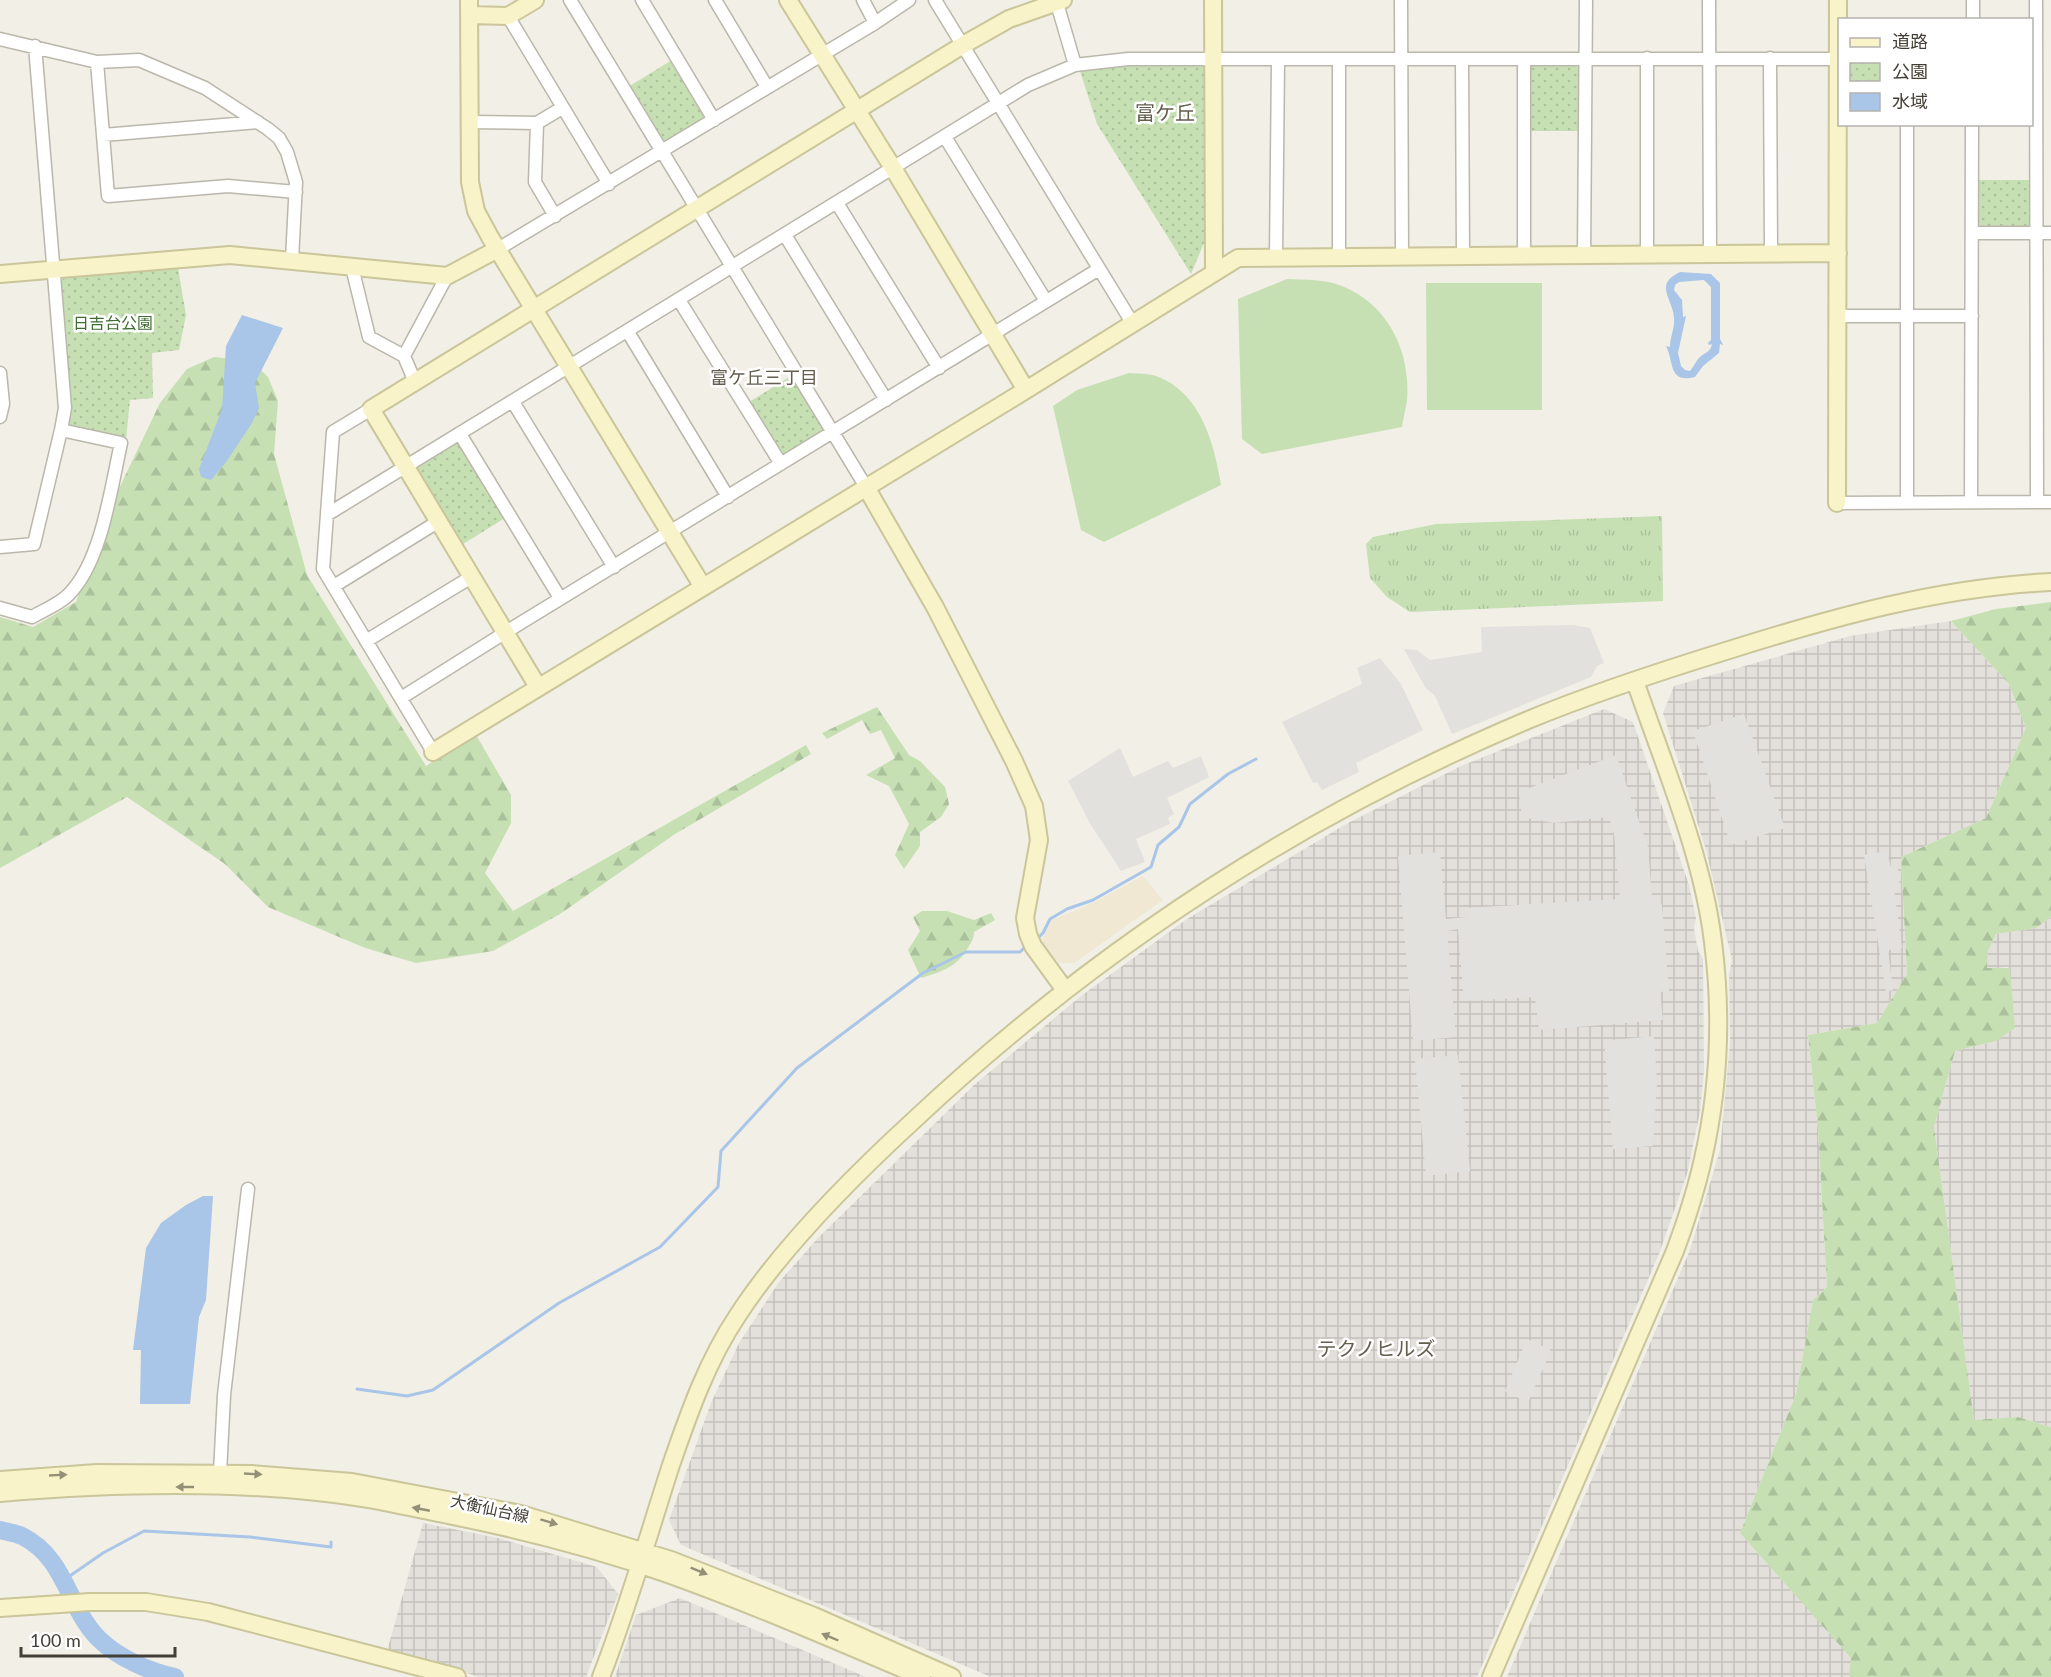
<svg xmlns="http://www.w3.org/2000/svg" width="2051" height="1677" font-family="Lato,'Noto Sans JP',sans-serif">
<defs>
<pattern id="industrial-grid" width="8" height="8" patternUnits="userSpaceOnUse" patternTransform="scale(1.5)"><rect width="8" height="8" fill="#e3e0db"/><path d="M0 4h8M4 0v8" fill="none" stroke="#c4c1bd"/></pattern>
<pattern id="grass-tufts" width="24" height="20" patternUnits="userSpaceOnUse" patternTransform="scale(1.5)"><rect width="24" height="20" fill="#c6e0b3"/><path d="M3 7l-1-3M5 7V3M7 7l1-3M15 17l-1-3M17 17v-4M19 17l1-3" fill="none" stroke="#abc19b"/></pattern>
<pattern id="forest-firs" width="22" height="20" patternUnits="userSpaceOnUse" patternTransform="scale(1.5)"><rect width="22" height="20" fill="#c6e0b3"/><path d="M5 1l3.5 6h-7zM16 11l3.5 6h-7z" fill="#abc19b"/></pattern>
<pattern id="park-dots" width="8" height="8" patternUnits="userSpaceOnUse" patternTransform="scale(1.5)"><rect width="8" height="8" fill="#c6e0b3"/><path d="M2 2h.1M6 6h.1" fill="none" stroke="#abc19b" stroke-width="1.8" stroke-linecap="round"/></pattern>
</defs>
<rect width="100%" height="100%" fill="#f1efe6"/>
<path fill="#f0e8d3" d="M1143 876 1163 900 1074 963H1060L1053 958 1043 944 1042 940 1052 920 1093 903Z"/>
<path fill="url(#industrial-grid)" d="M1951 621 2009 684 2026 728 1986 818 1901 857 1907 974 1877 1023 1808 1035 1818 1129 1827 1287 1813 1300 1796 1394 1740 1533 1852 1658 1849 1677H1507L1690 1250 1720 1150 1730 1043 1729 974 1732 960 1706 850 1663 713 1674 686 1850 636Z
M1604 709 1633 722 1689 885 1696 918 1694 928 1698 951 1703 959 1704 1070 1700 1112 1687 1174 1659 1254 1477 1677H991L681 1545 669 1520 711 1403 739 1343 779 1282 818 1238 974 1085 1081 996 1187 919 1346 824 1461 766Z
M2051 917V1427L2018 1417 1974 1421 1934 1127 1955 1051 1996 1041 2008 967 1987 969 1988 951 1996 934 2036 928Z
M423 1523 498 1538 597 1567 618 1594 586 1677H478L462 1671 387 1651Z
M680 1598 866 1677H615L636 1615Z"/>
<path fill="url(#grass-tufts)" d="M1662 516 1663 601 1410 612 1387 597 1370 578 1366 544 1373 537 1436 524Z"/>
<path fill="url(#forest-firs)" d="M214 357 241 360 257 366 268 377 278 401 274 454 307 575 426 766 476 735 511 795V823L485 873 513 911 806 745 811 754 675 834 560 914 493 951 416 963 365 948 268 907 225 864 127 797 0 868V617L33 627 76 602 114 499 160 403 187 369Z
M2051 602V917L2036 928 1996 934 1988 951 1987 968H2010L2015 1028 1996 1041 1955 1051 1934 1127 1974 1420 2018 1417 2051 1427V1677H1849L1851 1658 1740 1533 1796 1394 1813 1300 1827 1287 1818 1129 1808 1035 1877 1023 1907 974 1901 857 1986 818 2026 728 2009 684 1951 621 1996 609Z
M877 707 909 755 920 761 945 787 949 804 941 817 920 832V846L904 869 895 855 909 824 889 786 866 775 895 758 881 730 870 734 862 720 827 739 822 733Z
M922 911H947L974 920 991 913 995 920 974 932C974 938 972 941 969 946 957 967 944 971 921 978L908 950 920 931 913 917Z"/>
<path fill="url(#park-dots)" d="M672 60 707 114 705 122 667 143 658 141 628 87Z
M1127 63H1202L1208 68 1206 238 1191 274 1097 124 1080 71Z
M1574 64 1581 71V131H1528L1529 65Z
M1979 180H2031V227L1979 226Z
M178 268 186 315 179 350 152 353 153 398 130 400 126 439 73 428 68 423 71 414 59 283 66 276Z
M794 374 825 429 786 456 780 454 749 402Z
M455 441 460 445 505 518 460 546 415 471 417 464Z"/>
<path fill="#c6e0b3" d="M1287 279C1305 280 1325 279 1342 286 1388 304 1411 352 1407 400 1406 409 1403 418 1402 427L1262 454 1242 439 1238 299Z
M1426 283H1542V410H1427Z
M1129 373C1137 374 1148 373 1156 376 1201 392 1214 443 1221 485L1104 542 1081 530 1053 406 1077 390Z"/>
<path fill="#e2e1dd" d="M1573 625 1590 628 1604 663 1597 666 1591 677 1452 734 1435 696 1425 687 1404 649 1417 650 1430 660 1482 652 1481 627Z
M1380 658 1401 684 1423 730 1356 763 1359 772 1322 790 1317 782 1313 783 1282 722 1362 684 1357 668Z
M1744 714 1785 828 1731 845 1693 731Z
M1120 748 1133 777 1168 761 1173 768 1201 756 1209 777 1167 798 1174 814 1168 818 1170 824 1136 839 1145 862 1121 871 1091 825 1068 781Z
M1616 755 1648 847 1652 897 1662 905 1669 991 1660 992 1663 1020 1539 1030 1535 997 1464 1001 1458 929 1447 931 1456 1037 1413 1041 1398 856 1440 852 1446 919 1466 917 1465 908 1620 899 1614 834 1609 817 1554 823 1522 817 1519 792Z
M1887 851 1891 868H1898L1900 888 1894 889 1902 948 1888 950 1893 990 1886 992 1864 855Z
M1654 1036 1657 1083 1653 1146 1613 1149 1604 1041Z
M1458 1055 1470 1171 1426 1176 1415 1059Z
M1527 1339 1551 1350 1528 1403 1505 1391Z"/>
<path fill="#a9c5e7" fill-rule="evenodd" d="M1680 272 1711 274 1720 283V339L1723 345 1720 344 1719 353 1703 366 1695 377C1668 384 1674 361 1666 346L1670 347C1670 337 1675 328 1674 318 1673 298 1653 285 1680 272ZM1704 280 1711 287V340L1708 343 1709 345 1712 344C1710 353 1705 352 1699 358 1695 362 1694 367 1690 371L1685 370 1681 366 1678 353 1686 316 1683 317 1682 300 1674 290 1675 285 1679 282Z
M242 315 283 328 255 383 259 408 252 423 227 461 211 480 201 477 199 469 222 409 226 346Z
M203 1196H213L206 1300 199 1317 190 1404H140L141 1350H133L146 1248 161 1223 186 1205Z"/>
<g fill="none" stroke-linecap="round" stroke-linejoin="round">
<path stroke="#a9c5e7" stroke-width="3" d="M1039 937 1043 933 1050 919 1067 909 1093 900 1151 867 1158 845 1179 827 1190 804 1228 774 1256 759
M357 1389 407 1396 433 1390 559 1303 660 1247 718 1187 721 1151 797 1068 923 973 966 952H1020L1024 948
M64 1580 103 1553 144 1531 250 1537 331 1547V1542"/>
<path stroke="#a9c5e7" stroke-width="18" d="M0 1530C7 1532 16 1533 22 1536 66 1558 67 1606 98 1638 118 1658 148 1671 175 1677"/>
<g stroke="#bbb7aa" stroke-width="15">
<path id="street" d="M570 0 866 487
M642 0 714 120
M715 0 767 87
M863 0 875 23
M935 0 1133 324
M1056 0 1075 65
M1401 0 1402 257
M1709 0 1710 254
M2036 0 2037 502
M508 16 609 184
M1973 20V0
M0 39 97 62 139 60 205 88 268 129 279 138 287 152 296 182 292 260
M1647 58V254
M1770 58 1771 254
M1339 59V256
M1462 59 1463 256
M1524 59V256
M97 62 108 196 228 186 296 192
M469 122 537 123 562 108
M537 123 535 182 555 216
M103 135 258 122
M945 137 1046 301
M837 203 939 368
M1972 233H2051
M785 235 886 400
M498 249 875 23 909 0
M1276 256 1278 60
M1584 256 1586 0
M352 267 369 337 404 356 415 382
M679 300 781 464
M1838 316H1972
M628 332 728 497
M404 356 447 276
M0 373 3 404 0 417
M513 402 614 567
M371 409 333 432 323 569 433 752
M460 434 560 598
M1971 502 1972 124
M1837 503 2051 502
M1907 503V124
M328 514 1028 85 1075 65 1128 59H1840
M0 547 34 544 61 430
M334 586 439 521
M0 608 32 617C44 610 62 603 71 592 102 558 111 488 121 443L61 430 65 408 35 46
M366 641 473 576
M401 698 506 632 1099 269
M220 1473 224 1395 248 1189"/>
</g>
<g stroke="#cbc59a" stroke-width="20">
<path id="secondary" d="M469 0 470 182 476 211 490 237 703 587
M788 0 893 168 1026 390
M1213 0 1214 271
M469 15 508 16 535 0
M0 274 230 255 447 276 498 249
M866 487 935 607 1014 761 1034 806 1039 840 1025 918 1028 934 1033 946 1065 990
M1837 503 1838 0
M538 687 371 409 963 45 1009 19 1063 0
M433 752 1026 390 1238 258 1838 253
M0 1480 97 1473 251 1474 352 1482 521 1514 671 1560 814 1616 952 1677
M0 1493C118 1483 246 1480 363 1498 388 1502 413 1508 438 1513 515 1528 591 1547 665 1573 752 1604 837 1641 922 1677
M0 1608 90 1602H146L208 1612 457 1677
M601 1677C628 1608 648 1536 671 1465 689 1413 707 1361 738 1315 783 1246 852 1177 913 1121 1093 952 1300 816 1528 720 1593 693 1661 671 1729 650 1834 617 1941 587 2051 582
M1491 1677 1675 1251C1686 1221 1696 1191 1703 1159 1719 1089 1722 1013 1713 942 1703 856 1663 763 1635 681"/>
</g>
<use href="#street" stroke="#fff" stroke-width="12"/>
<use href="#secondary" stroke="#f8f3c9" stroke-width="16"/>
</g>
<defs><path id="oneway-solid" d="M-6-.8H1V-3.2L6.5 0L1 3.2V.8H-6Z" transform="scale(1.5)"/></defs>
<g fill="#949078">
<use href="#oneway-solid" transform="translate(253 1474) rotate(3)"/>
<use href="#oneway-solid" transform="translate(58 1475) rotate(-3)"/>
<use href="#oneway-solid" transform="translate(185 1487) rotate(-180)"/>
<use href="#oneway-solid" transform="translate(421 1509) rotate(-169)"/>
<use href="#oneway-solid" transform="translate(549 1522) rotate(17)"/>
<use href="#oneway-solid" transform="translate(699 1571) rotate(22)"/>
<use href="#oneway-solid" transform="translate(830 1637) rotate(-157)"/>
</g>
<g text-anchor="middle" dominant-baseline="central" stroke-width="5" stroke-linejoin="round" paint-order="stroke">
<g font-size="16" fill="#3f6d31" stroke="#fff">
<text x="113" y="322">日吉台公園</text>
</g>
<g font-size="16" fill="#433f36" stroke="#fff">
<text transform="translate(490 1508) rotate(12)">大衡仙台線</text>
</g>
<g font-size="18" fill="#645e4f" stroke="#fff">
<text x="764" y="377">富ケ丘三丁目</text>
</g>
<g font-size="20" fill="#645e4f" stroke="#fff">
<text x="1165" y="112">富ケ丘</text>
<text x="1376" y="1348">テクノヒルズ</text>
</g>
</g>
<rect x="1838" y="18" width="195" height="108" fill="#ffffff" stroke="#b4b2af" stroke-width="1.5"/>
<rect x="1850" y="38" width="30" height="9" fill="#f8f3c9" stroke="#b4b2af" stroke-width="1.5"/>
<text x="1892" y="48" font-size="18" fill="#433f36">道路</text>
<rect x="1850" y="63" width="30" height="18" fill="url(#park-dots)" stroke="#b4b2af" stroke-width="1.5"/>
<text x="1892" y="78" font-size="18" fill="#433f36">公園</text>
<rect x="1850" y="93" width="30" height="18" fill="#a9c5e7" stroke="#b4b2af" stroke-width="1.5"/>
<text x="1892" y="108" font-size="18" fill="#433f36">水域</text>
<path d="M21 1647v9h154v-9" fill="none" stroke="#433f36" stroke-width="3"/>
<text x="30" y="1647" font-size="18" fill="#433f36" stroke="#ffffff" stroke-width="4.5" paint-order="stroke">100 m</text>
</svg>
